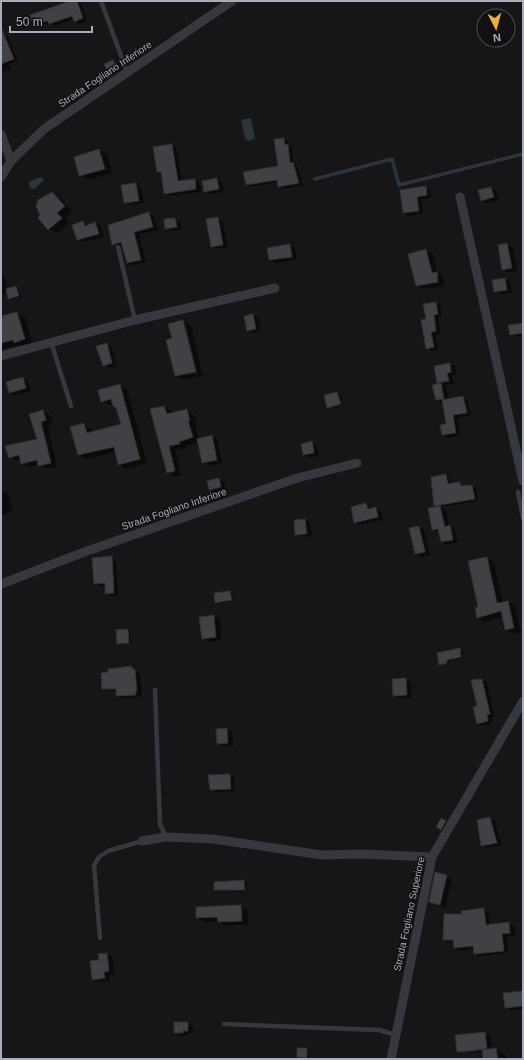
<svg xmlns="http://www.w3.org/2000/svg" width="524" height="1060" font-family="Helvetica,sans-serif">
<rect width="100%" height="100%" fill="#161618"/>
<path fill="#2c353c" d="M251 118 255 138 250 141 245 139 241 120Z
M40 177 44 179 35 189 30 188 29 182Z"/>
<path fill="#0007" fill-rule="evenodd" d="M67 1H80L87 21 79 24 74 19 54 26 50 23 39 26 34 23 68 3Z
M4 34 8 37 18 61 9 64 11 69 2 72 1 35Z
M113 61 119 69 111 73 108 72Z
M284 139 288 141 289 146 292 148 294 164 297 166 303 185 284 189 279 186V182L251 187 246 185 279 167Z
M172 145 176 148 182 181 194 180 199 182 201 192 169 196 164 193 162 174 158 172Z
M99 150 107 155 112 173 88 180 80 175Z
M217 179 222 182 224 192 210 194 205 191Z
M136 184 141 187 144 203 130 205 125 202Z
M426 187 430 190 432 198 421 199 423 213 409 216 404 213 401 191Z
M491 188 496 191 499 200 487 203 482 200Z
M52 193 60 198 72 211 65 218 69 223 57 233 49 229Z
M149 213 154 216 158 230 139 235 146 262 133 266 128 263 123 246 119 247 113 244Z
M218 218 223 222 228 247 217 249 212 246Z
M175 219 180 222 182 230 171 231 166 228Z
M83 222 89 225 95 223 101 226 104 237 83 242 78 239Z
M290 245 295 248 297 260 275 263 270 260Z
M507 245 513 248 517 271 508 272 503 269Z
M426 250 433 254 437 273 443 277 444 286 424 289 417 286Z
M1 274 4 276 8 289 16 287 18 288 21 297 12 299 8 293 1 295Z
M505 279 510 282 512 293 500 294 495 291Z
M436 303 440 305 442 316 438 317 441 334H436L438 349 431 351 427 348V320Z
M16 313 25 317 33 344 23 347 19 345 3 349 5 356 1 360V317Z
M253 315 258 318 261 331 253 333 248 330Z
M183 322 191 326 203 376 183 380 176 375 173 339ZM183 326H186L198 376 196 377Z
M523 325V336L516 337 511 334Z
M107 344 112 347 117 366 109 368 104 365Z
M449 364 455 367 456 375 452 376 454 384 443 386 446 388 449 400 463 397 468 400 471 416 457 418 460 435 448 438 443 435 441 426 447 425 443 403 436 400 441 384 438 383Z
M23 378 28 381 31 391 15 395 10 392Z
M119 385 127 389 147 463 126 469 119 464 116 452 86 459 79 455 84 424 91 429 92 433 122 425 117 407 114 404 109 405 102 401Z
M337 393 340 394 342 405 330 408 328 407Z
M164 407 172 411V414L187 410 194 415 197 424 195 425 199 439 211 436 217 439 222 463 208 466 203 462 198 442 186 446V448L175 450 181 475 175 477 168 473Z
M43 411 50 415 53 424 48 426 57 467 46 469 39 465 29 467 22 463 21 460 17 461 10 457 38 439Z
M312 443 317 446 319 456 309 458 304 455Z
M446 475 449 477 451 485 460 483 464 487 472 486 476 488 478 501 440 507 446 510 449 527 455 530 458 542 447 545 441 542 440 533 433 530 439 507 435 505Z
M219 479 224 482 226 490 215 492 210 489Z
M1 491 8 494 13 512 1 516Z
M366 504 372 509 376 508 381 511 383 520 361 525 355 522Z
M305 520 310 523 312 536 302 537 296 534Z
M419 527 424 530 430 555 421 557 416 554Z
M111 558 116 560 118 596H111L106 593V586H100L95 584Z
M487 558 494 562 503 603 508 602 515 606 521 632 513 634 506 630 503 616 485 622 478 618Z
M230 592 232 593 234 601 219 604 216 602Z
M214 616 220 619 221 640 209 642 203 638 200 618Z
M128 630 130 631 131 644 118 643Z
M460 649 462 651 463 658 449 661V664H440Z
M132 667 140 673 142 695H140L141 697 123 699 117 696V691H109L103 688 109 673Z
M405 679 411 682 412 698H399L394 695Z
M482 680 487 682 494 717 492 718V724L482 726 477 723Z
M227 729 232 732 233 746 223 747 218 743Z
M230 775 234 777 235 791 216 792 211 790Z
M490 818 495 821 502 845 487 848 482 845Z
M441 819 448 823 444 830 437 827Z
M436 873 452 879 445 908 430 902Z
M244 881 246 882 247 891 235 892 233 890H215Z
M240 906 248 910 249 924 226 926 218 921 205 922 197 918Z
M483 910 489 913 490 925 508 923 514 926 515 936 507 937 508 953 480 956 475 953 474 949 460 951 455 948 454 942 449 943 444 940Z
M107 954 113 957 114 974H109L110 981 98 982 92 979 100 961 99 955Z
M523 992V1009L511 1010 506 1007Z
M175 1023H188L193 1026V1033H188V1036H180L175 1033Z
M485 1033 490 1036 492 1050 496 1049 503 1053 506 1056 507 1059H482L481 1053 476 1050Z
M307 1049 309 1050V1058L298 1057Z"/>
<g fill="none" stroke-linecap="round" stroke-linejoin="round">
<path stroke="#2c353c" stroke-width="3.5" d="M315 179 392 159 399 185 523 154"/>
</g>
<path fill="#404145" stroke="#303034" d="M70 1H77L83 18 74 22 72 16 49 24 48 21 33 24 30 15Z
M1 27 14 59 1 64Z
M113 60 117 68 108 72 104 64Z
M284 138 285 145 288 144 290 163 293 162 299 183 278 187 277 180 246 185 243 172 278 166 274 139Z
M172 144 178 181 195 179 196 189 164 194 161 172H157L153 147Z
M99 149 105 169 79 176 74 157Z
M217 178 219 189 204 192 202 181Z
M136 183 139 201 124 203 121 185Z
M426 186 427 195 417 197 419 211 403 213 400 190Z
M491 187 494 197 481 201 478 190Z
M52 192 65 206 57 213 62 218 48 230 38 218 40 215 36 206 38 200Z
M149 212 153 227 134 232 141 260 127 263 121 242 112 245 108 225Z
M218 217 223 245 211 247 206 219Z
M175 218 177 227 165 229 164 219Z
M83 221 85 226 95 222 99 234 77 240 72 225Z
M507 243 512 268 502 270 498 245Z
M290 244 292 257 269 260 267 248Z
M426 249 432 273 437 272 438 282 416 286 408 254Z
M505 278 507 290 494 292 492 280Z
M16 286 19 296 8 299 6 289Z
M436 302 438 314 434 315 436 331 431 332 434 347 426 349 421 320 426 319 423 304Z
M17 312 25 339 14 343 13 340 1 343V316Z
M253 314 256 329 247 331 244 316Z
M183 320 196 372 175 376 166 340 172 338 168 324Z
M523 323V333L510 335 508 325Z
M107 343 112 363 103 366 96 346Z
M450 363 451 372 447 373 449 381 437 383 434 366Z
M23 377 26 388 9 393 6 382Z
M441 383 444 399 436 400 432 385Z
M120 384 140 459 118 465 114 447 78 455 70 427 84 423 87 433 121 424 116 408 113 406 111 399 101 402 98 390Z
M337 392 341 404 327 408 324 395Z
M463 396 467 413 453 415 456 433 442 435 440 425 446 424 442 400Z
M164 406 167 414 187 409 190 421H188L193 437 179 442 180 444 169 446 175 471 167 473 150 409Z
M43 410 46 420 41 422 51 463 38 466 37 460 21 464 19 455 9 458 5 446 37 439 29 414Z
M212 435 217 460 202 463 197 439Z
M312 441 314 453 303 455 301 444Z
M446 474 448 484 460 482 461 486 472 485 475 499 434 506 431 477Z
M219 478 221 487 209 490 207 481Z
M366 503 368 509 376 507 378 517 354 523 351 507Z
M440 506 445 527 450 525 453 540 441 542 438 529 432 530 428 508Z
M305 519 307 534 295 535 294 520Z
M419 526 425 552 415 554 409 528Z
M112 556 114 593 105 594V583L94 584 92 558Z
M487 557 497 603 508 601 514 628 505 630 501 611 477 618 475 608 478 607 468 561Z
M230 591 232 600 215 603 214 593Z
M214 615 216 637 202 639 199 617Z
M128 629 129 643 117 644 116 630Z
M460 648 461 657 447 660V663L439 665 437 653Z
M132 666V669H135L137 692H135L136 695 116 696V689H102L101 673 108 672V669Z
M406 678 407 695 393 696 392 679Z
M482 679 490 714 487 715 488 721 477 724 473 707 477 706 471 680Z
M227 728 228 743 217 744 216 729Z
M230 774 231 789 210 790 208 775Z
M490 817 497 843 481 846 477 820Z
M441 818 446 821 441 830 436 827Z
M435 872 447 875 440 905 429 902Z
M244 880 245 890H214V882Z
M241 905 242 921 218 922 217 917 196 918V907Z
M484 908 486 925 509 922 510 933 502 934 504 951 474 954 473 946 454 948 453 940H443L444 914H462L461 911Z
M107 953 109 971 104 972 105 978 92 980 90 961 99 960 98 954Z
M523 991V1006L505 1008 503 993Z
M174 1022H188V1031H183V1033H174Z
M485 1032 487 1049 457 1052 455 1035Z
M297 1048H307V1058L297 1057Z
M496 1048 498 1059H483L482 1050Z"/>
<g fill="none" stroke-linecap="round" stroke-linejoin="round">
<path stroke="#37383d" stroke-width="4.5" d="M101 1 127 72
M118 247 135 320
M51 342 71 406
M518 492 523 518
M155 690 160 824 166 837
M100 938 94 865 99 857 108 851 142 841
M224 1024 379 1030 396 1035"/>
<path stroke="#37383d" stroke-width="9" d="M1 134 11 161
M1 177 11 161 44 129 232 1
M460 197 523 481
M1 356 135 320 275 288
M1 584 87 551 297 478 357 463
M142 841 166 837 213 839 322 855 363 854 432 857
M391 1059 432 857 523 701"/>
</g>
<g text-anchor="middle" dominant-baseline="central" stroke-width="3" stroke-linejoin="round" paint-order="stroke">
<g font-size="10" fill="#a8adb8" stroke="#111113">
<text transform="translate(105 74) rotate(-34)">Strada Fogliano Inferiore</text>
<text transform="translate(174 509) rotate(-19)">Strada Fogliano Inferiore</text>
<text transform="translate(409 914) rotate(-78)">Strada Fogliano Superiore</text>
</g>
</g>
<rect width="524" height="1060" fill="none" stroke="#a8adb8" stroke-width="4"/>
<g transform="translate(496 28) rotate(174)"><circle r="19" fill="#111113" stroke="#4d4f55"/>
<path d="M0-3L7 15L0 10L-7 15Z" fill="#f2b134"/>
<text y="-6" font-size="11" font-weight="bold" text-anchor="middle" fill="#a8adb8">N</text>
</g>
<path d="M10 26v6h82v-6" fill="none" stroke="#a8adb8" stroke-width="2"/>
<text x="16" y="26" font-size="12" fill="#a8adb8" stroke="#111113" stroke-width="3" paint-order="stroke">50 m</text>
</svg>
